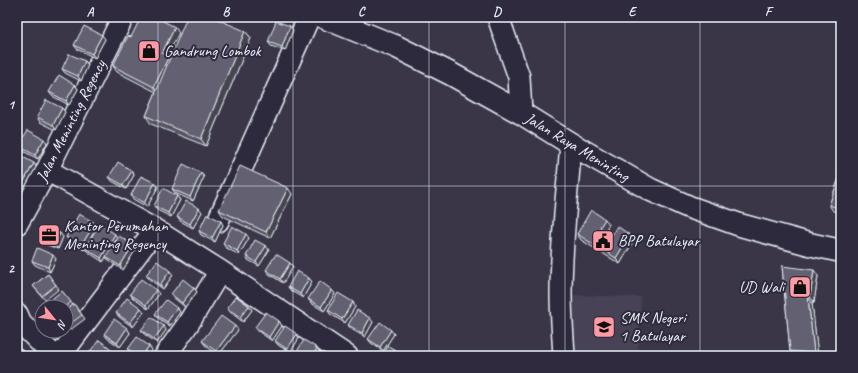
<svg xmlns="http://www.w3.org/2000/svg" width="858" height="373" font-family="Caveat,sans-serif">
<rect width="100%" height="100%" fill="#3a3648"/>
<filter id="ink" filterUnits="userSpaceOnUse"><feTurbulence type="fractalNoise" baseFrequency=".025" numOctaves="2"/><feDisplacementMap in="SourceGraphic" scale="8" xChannelSelector="R" yChannelSelector="G"/><feConvolveMatrix kernelMatrix="1 2 1 2 8 2 1 2 1" color-interpolation-filters="sRGB"/></filter>
<g filter="url(#ink)">
<path fill="#464354" d="M567 295 641 297 638 356H571Z"/>
<g fill="none" stroke-linecap="round" stroke-linejoin="round">
<g stroke="#e8f1f8" stroke-width="24">
<path id="minor" d="M498 17 519 77 521 113
M47 170 155 230 220 271 347 356
M218 221 309 17
M17 224 47 170 123 17
M17 314 21 323 54 356
M60 356 155 230
M165 356 188 324 220 271
M564 356C563 336 561 315 561 294 561 244 567 194 571 144"/>
</g>
<g stroke="#e8f1f8" stroke-width="25">
<path id="highway" d="M323 17 397 47 451 74 521 113 571 144 651 190 689 207 740 225 809 244 841 251"/>
</g>
<use href="#minor" stroke="#2f2a3d" stroke-width="21"/>
<use href="#highway" stroke="#2f2a3d" stroke-width="22"/>
</g>
<path fill="#555361" stroke="#e8f1f8" d="M293 30 285 51 271 46 268 42Z
M245 31 251 38 206 146 151 124 146 116 156 92 117 72 113 66 131 37 179 33 167 55 170 58Z
M105 39 95 58 77 49 74 45Z
M85 61 88 65 81 81 65 73 62 69Z
M75 85 78 89 69 105 52 96 49 92Z
M65 112 56 130 40 122 37 117Z
M47 143 38 159 21 150 18 146Z
M17 154 36 167 21 194 17 192Z
M132 171 134 175 126 189 112 181 109 177Z
M201 173 204 177 193 201 175 193 172 189Z
M841 173V213L833 211 829 205Z
M155 183 158 187 147 207 133 199 131 195Z
M292 194 270 238 223 216 219 210Z
M177 196 180 200 171 217 157 210 154 206Z
M202 212 193 228 180 221 177 217Z
M609 224 605 231 612 235 634 240 620 264 581 240 577 234Z
M223 225 215 242 201 235 199 231Z
M63 237 58 249 42 243 39 239Z
M66 237 117 238 133 245 136 249 123 270 109 261 106 257 103 262 88 252 85 249 84 250 69 241Z
M249 238 239 255 225 247 223 243Z
M269 250 259 266 248 260 246 256Z
M56 259 50 272 35 265 32 261Z
M290 263 293 267 283 283 269 274 266 270Z
M782 266 818 276 814 302 812 303 818 356H793L790 351Z
M48 274 59 289 45 300 33 286Z
M146 275H173L163 289 149 279Z
M309 278 312 282 303 298 291 291 288 287Z
M194 288 197 292 185 307 174 298 171 294Z
M332 290 335 294 324 311 311 303 308 299Z
M62 291 73 305 74 304 85 319 70 330 66 325V307H53Z
M130 294H159L148 309 133 298Z
M353 302 355 307 345 323 330 314 328 310Z
M249 306 252 310 243 322 230 312 227 308Z
M177 308 180 312 170 326 158 318 155 314Z
M144 312 133 327 119 317 116 313Z
M279 321 282 326 272 341 258 331 255 327Z
M373 322 365 337 351 329 348 325Z
M127 328 130 333 120 347 107 338 104 334Z
M141 330H166L157 343 144 334Z
M238 330 218 356 205 345 202 341Z
M297 334 299 338 290 353 278 345 275 341Z
M394 334 383 351 371 343 368 339Z
M128 349 152 350 148 356H134L131 353Z"/>
<path fill="#45444f" stroke="#e8f1f8" d="M290 26 293 30 285 51 282 47Z
M175 27 179 33 166 58 162 53Z
M245 31 251 38 206 146 201 139Z
M102 35 105 39 95 58 92 54Z
M169 56 173 62 158 93 154 87Z
M85 61 88 65 81 81 78 76Z
M75 85 78 89 69 105 66 101Z
M62 108 65 112 56 130 53 125Z
M44 139 47 143 38 159 35 155Z
M34 163 36 167 21 194 19 190Z
M132 171 134 175 126 189 123 185Z
M201 173 204 177 193 201 190 197Z
M155 183 158 187 147 207 144 203Z
M288 188 292 194 270 238 266 232Z
M177 196 180 200 171 217 168 213Z
M199 208 202 212 193 228 190 224Z
M605 219 609 224 604 233 600 227Z
M221 221 223 225 215 242 212 238Z
M95 223 97 227 84 250 81 246Z
M60 233 63 237 58 249 55 245Z
M115 234 117 238 103 262 101 258Z
M246 234 249 238 239 255 237 251Z
M630 235 634 240 620 264 616 258Z
M133 245 136 249 123 270 120 266Z
M266 246 269 250 259 266 256 262Z
M53 255 56 259 50 272 48 267Z
M290 263 293 267 283 283 280 279Z
M814 270 818 276 814 302 810 297Z
M170 271 173 275 163 289 160 285Z
M309 278 312 282 303 298 300 294Z
M194 288 197 292 185 307 182 303Z
M156 290 159 294 148 309 146 305Z
M332 290 335 294 324 311 321 307Z
M808 297 812 303 818 356H816L814 353Z
M353 302 355 307 345 323 342 319Z
M249 306 252 310 243 322 240 317Z
M141 308 144 312 133 327 130 323Z
M177 308 180 312 170 326 167 322Z
M370 318 373 322 365 337 362 333Z
M279 321 282 326 272 341 269 337Z
M164 326 166 330 157 343 154 339Z
M235 326 238 330 218 356 216 351Z
M127 328 130 333 120 347 117 343Z
M391 330 394 334 383 351 380 347Z
M297 334 299 338 290 353 287 349Z
M149 346 152 350 148 356H142Z
M110 348 113 352 110 356H104Z
M317 348 320 353 318 356H313Z"/>
<path fill="#636171" stroke="#e8f1f8" d="M141 17H155L175 27 162 53 169 56 154 87 113 66 128 36 131 37Z
M187 17H212L245 31 201 139 146 116Z
M276 21 290 26 282 47 268 42Z
M84 26 102 35 92 54 74 45Z
M69 54 85 61 78 76 62 69Z
M59 75 75 85 66 101 49 92Z
M46 100 62 108 53 125 37 117Z
M28 130 44 139 35 155 18 146Z
M17 154 34 163 19 190 17 189Z
M118 162 132 171 123 185 109 177Z
M183 164 201 173 190 197 172 189Z
M240 166 288 188 266 232 219 210Z
M841 173V209L829 205Z
M141 176 155 183 144 203 131 195Z
M163 188 177 196 168 213 154 206Z
M186 201 199 208 190 224 177 217Z
M591 210 605 219 600 227 612 235 617 226 630 235 616 258 577 234Z
M79 214 95 223 81 246 66 237Z
M207 214 221 221 212 238 199 231Z
M99 224 115 234 101 258 85 248Z
M232 226 246 234 237 251 223 243Z
M44 227 60 233 55 245 39 239Z
M119 236 133 245 120 266 106 257Z
M255 240 266 246 256 262 246 256Z
M37 248 53 255 48 267 32 261Z
M276 254 290 263 280 279 266 270Z
M157 261 170 271 160 285 146 275Z
M782 266 814 270 810 297H808L814 353 790 351Z
M297 271 309 278 300 294 288 287Z
M48 274 56 285 42 296 33 286Z
M141 279 156 290 146 305 130 294Z
M183 279 194 288 182 303 171 294Z
M320 281 332 290 321 307 308 299Z
M62 291 71 302 65 307H54L49 301Z
M338 293 353 302 342 319 328 310Z
M236 296 249 306 240 317 227 308Z
M127 298 141 308 130 323 116 313Z
M166 300 177 308 167 322 155 314Z
M74 304 82 315 67 326 66 325V310Z
M357 310 370 318 362 333 348 325Z
M266 312 279 321 269 337 255 327Z
M221 316 235 326 216 351 202 341Z
M151 317 164 326 154 339 141 330Z
M114 319 127 328 117 343 104 334Z
M380 322 391 330 380 347 368 339Z
M285 326 297 334 287 349 275 341Z
M137 337 149 346 142 356H137L128 349Z
M99 340 110 348 104 356H91L88 354Z
M304 340 317 348 313 356H294Z
M17 345 26 354 25 356H17Z
M388 346 407 356H382Z
M323 352 329 356H320Z
M194 353 197 356H192Z"/>
</g>
<path fill="none" stroke="#e8f1f8" stroke-width="1" stroke-opacity="0.55" d="M158 17V356M293 17V356M429 17V356M565 17V356M700 17V356M17 186H841"/>
<defs>
<g id="shop-square" transform="scale(1.15)"><rect x="-9" y="-9" width="18" height="18" rx="4" fill="#ff9aa2" stroke="#2f2a3d"/><path d="M-5-2.5h2.3a2.7 3.5 0 0 1 5.4 0H5L5.5 6h-11ZM-1.5-2.5h3a1.5 2.3 0 0 0-3 0Z" fill="#111"/></g>
<g id="office-square" transform="scale(1.15)"><rect x="-9" y="-9" width="18" height="18" rx="4" fill="#ff9aa2" stroke="#2f2a3d"/><path d="M-6-3h4V-5.5h4V-3h4V5H-6ZM-1-4.5V-3h2v-1.5ZM-6 0V1H6V0Z" fill="#111"/></g>
<g id="civic-square" transform="scale(1.15)"><rect x="-9" y="-9" width="18" height="18" rx="4" fill="#ff9aa2" stroke="#2f2a3d"/><path d="M-.6-6.5H3V-4.5H.6V-3L4-1V1h2V6H-6V1h2V-1L-.6-3ZM-1.2 2.5V6h2.4V2.5Z" fill="#111"/></g>
<g id="school-square" transform="scale(1.15)"><rect x="-9" y="-9" width="18" height="18" rx="4" fill="#ff9aa2" stroke="#2f2a3d"/><path d="M0-5L7-2L0 1L-7-2ZM-4 1L0 2.5L4 1V4Q0 6-4 4Z" fill="#111"/></g>
</defs>
<g fill-rule="evenodd">
<use href="#shop-square" x="149" y="51"/>
<use href="#office-square" x="49" y="235"/>
<use href="#civic-square" x="603" y="241"/>
<use href="#shop-square" x="800" y="287"/>
<use href="#school-square" x="604" y="327"/>
</g>
<g text-anchor="middle" dominant-baseline="central" stroke-width="4" stroke-linejoin="round" paint-order="stroke">
<g font-size="16" fill="#e8f1f8" stroke="#2f2a3d" text-anchor="start">
<text x="164" y="51">Gandrung Lombok</text>
<text x="64" y="226">Kantor Perumahan<tspan x="64" dy="18">Meninting Regency</tspan></text>
<text x="618" y="241">BPP Batulayar</text>
<text x="784" y="287" text-anchor="end">UD Wali</text>
<text x="620" y="318">SMK Negeri<tspan x="620" dy="18">1 Batulayar</tspan></text>
</g>
<g font-size="16" fill="#e8f1f8" stroke="#2f2a3d">
<text transform="translate(71 121) rotate(-63)">Jalan Meninting Regency</text>
<text transform="translate(577 147) rotate(31)">Jalan Raya Meninting</text>
</g>
</g>
<rect width="858" height="373" fill="none" stroke="#2f2a3d" stroke-width="44"/>
<g transform="translate(54 319) rotate(120)"><circle r="19" fill="#2f2a3d" stroke="#797a88"/>
<path d="M0-3L7 15L0 10L-7 15Z" fill="#ff9aa2"/>
<text y="-6" font-size="11" font-weight="bold" text-anchor="middle" fill="#e8f1f8">N</text>
</g>
<rect x="22" y="22" width="814" height="329" fill="none" stroke="#e8f1f8" stroke-width="1.5"/>
<g font-size="13" text-anchor="middle" font-weight="bold" fill="#e8f1f8">
<text x="90" y="16">A</text>
<text x="226" y="16">B</text>
<text x="361" y="16">C</text>
<text x="497" y="16">D</text>
<text x="632" y="16">E</text>
<text x="768" y="16">F</text>
<text x="11" y="109">1</text>
<text x="11" y="273">2</text>
</g>
</svg>
